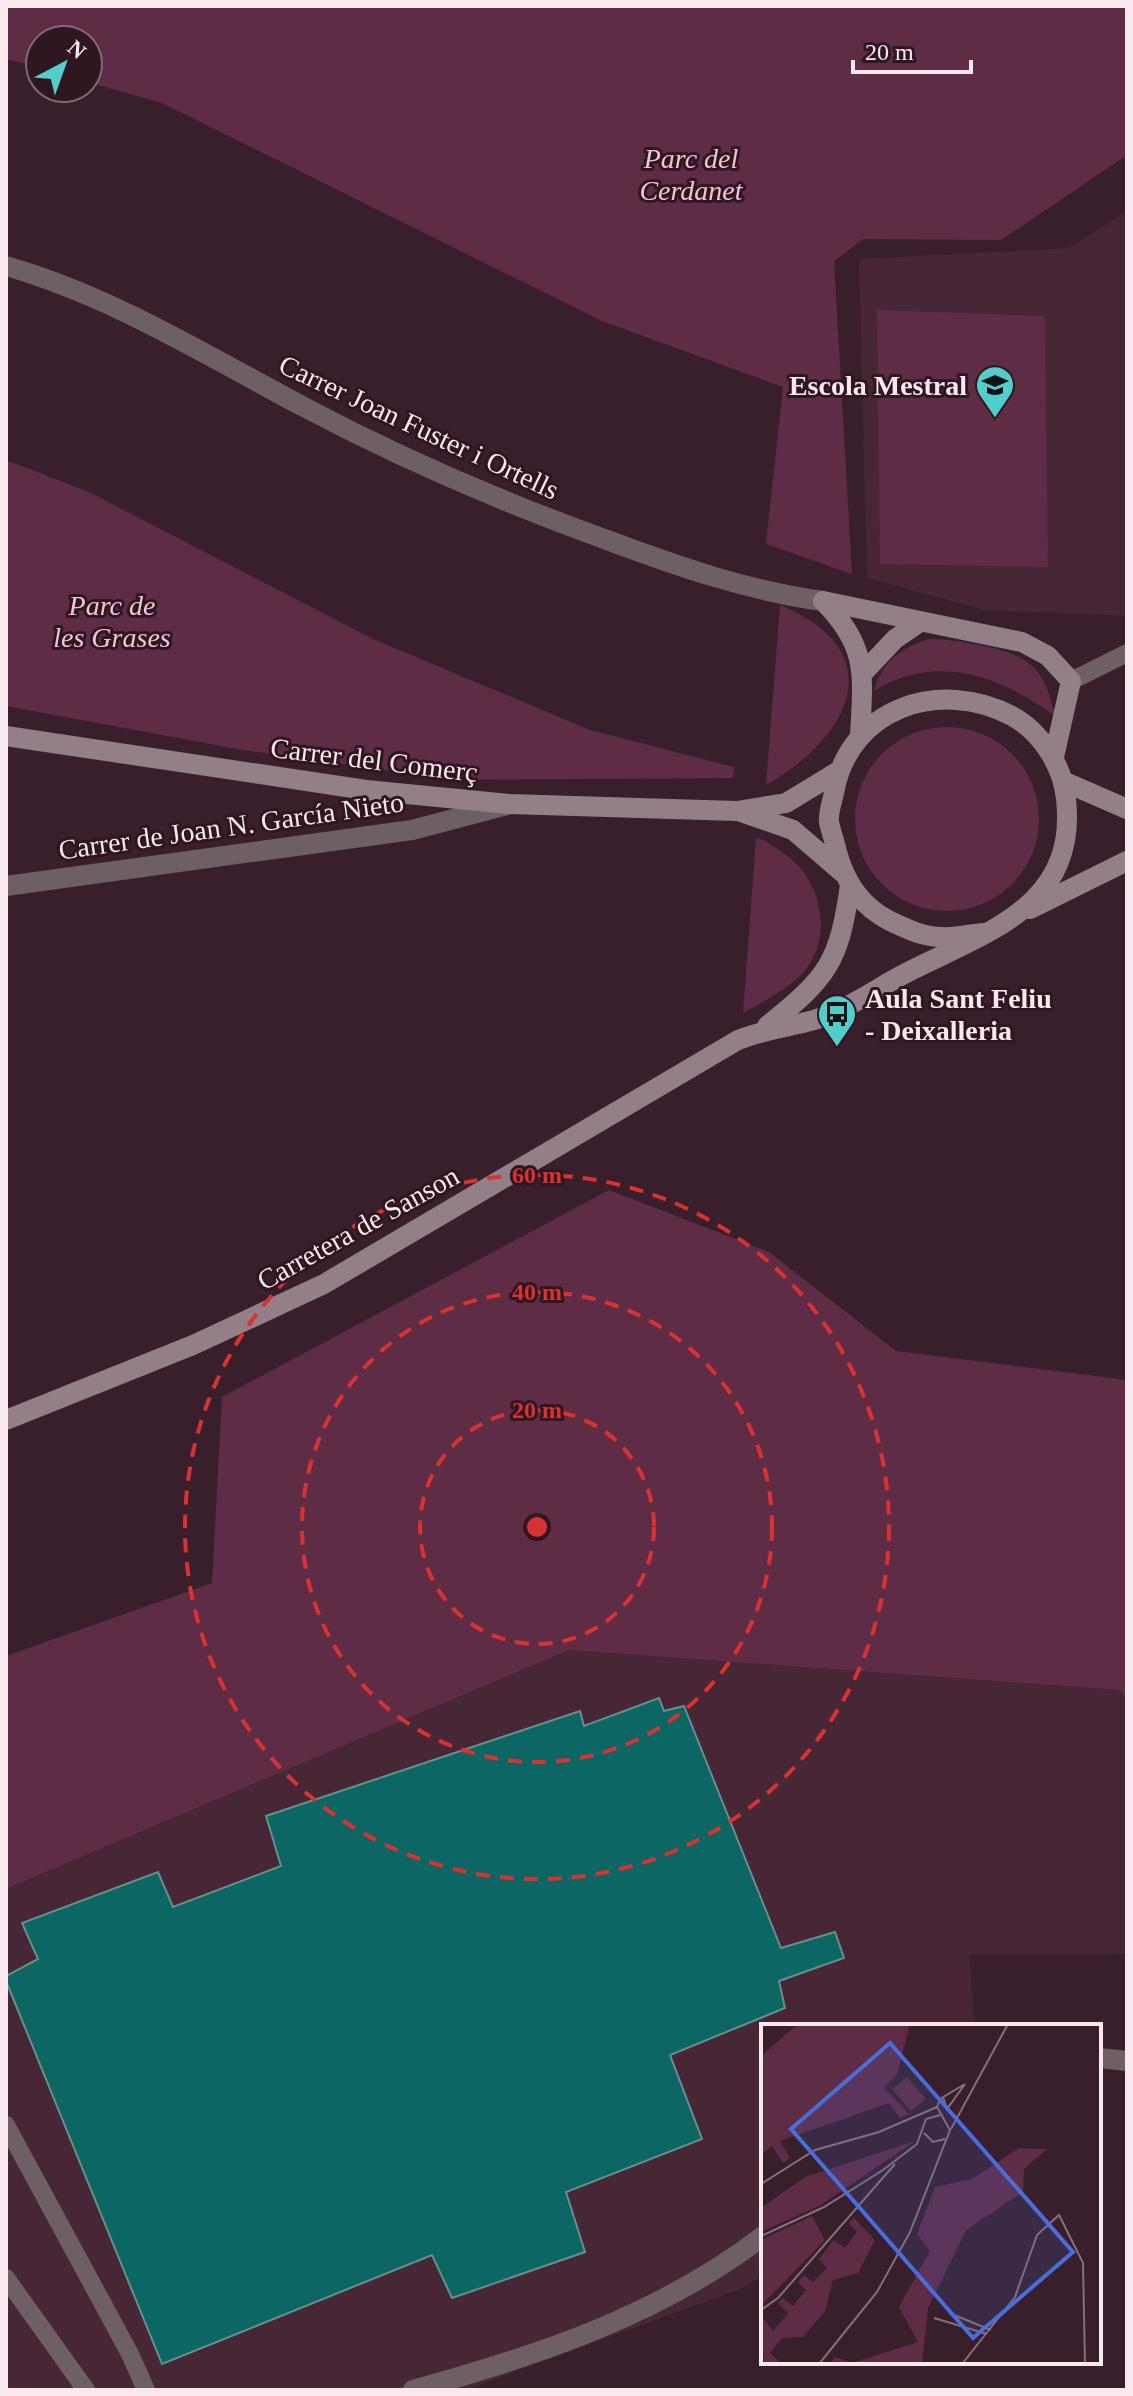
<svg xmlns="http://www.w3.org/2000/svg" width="1133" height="2396" font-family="'Times New Roman',serif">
<rect width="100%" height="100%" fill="#391f2b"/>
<path fill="#472635" d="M1127 211V616L984 610 867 578 859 259 1068 248Z
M569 1650 1119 1690 1127 1697V1954L969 1955 975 2026H763V2274L748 2286 466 2390H6V1889Z"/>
<path fill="#5f2c45" d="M6 6H1127V155L1001 240 863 239 834 261 852 574 766 544 783 387 602 321 162 103 88 82V40H40V68L6 59Z
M877 310 1045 316 1048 567 880 564Z
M6 460 89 492 373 639 590 730 734 767 733 778 456 780 243 750 6 706Z
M780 605C893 652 851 737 766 785Z
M929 639C947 639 962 642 979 645 1028 655 1044 665 1055 716 1001 676 935 652 874 691 882 662 900 648 929 639Z
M855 819a92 92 0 1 1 184 0a92 92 0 1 1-184 0Z
M756 838 764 840C777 849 793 858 803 871 826 901 828 948 801 975 785 991 762 1002 743 1013Z
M609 1190 769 1252 896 1351 1127 1380V1697L1119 1690 569 1650 6 1889V1656L212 1583 222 1397Z"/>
<path fill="#0c6663" stroke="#678f8d" stroke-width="2" d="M659 1698 664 1711 684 1706 781 1948 835 1932 844 1958 779 1981 785 2008 670 2055 702 2139 566 2192 585 2252 452 2298 432 2255 162 2364 6 1981V1976L38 1959 22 1923 158 1872 173 1907 281 1866 266 1816 580 1711 584 1726Z"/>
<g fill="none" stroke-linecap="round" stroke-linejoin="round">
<path stroke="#6d5f65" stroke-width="18" d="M1071 681 1127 653
M6 2125 130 2354 146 2390
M6 2278 86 2390"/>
<path stroke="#6d5f65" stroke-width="20" d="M6 266C111 296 206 355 302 406 400 458 502 502 607 540 677 566 748 591 823 601
M6 886 412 830 507 805
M1099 2058 1127 2061
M413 2390C537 2356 660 2315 763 2236"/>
<path stroke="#947e87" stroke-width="20" d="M823 601 1022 642 1048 656 1071 681 1054 757
M823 601C869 647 863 676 860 736
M864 672 895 639 920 622
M6 736 366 790 509 804 737 811 786 803 837 772
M1065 782 1127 809
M741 812 793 830 843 873
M1030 909 1127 861
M767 1026C828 977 839 963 850 885
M6 1420 193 1345 324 1284 738 1040C763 1030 788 1027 814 1020 845 1011 877 988 906 973 986 932 1078 907 1066 799 1063 766 1041 732 1012 716 941 678 849 707 834 793 832 802 828 813 829 822 831 832 835 842 837 852 845 882 862 907 890 921 907 929 923 937 942 937 955 938 970 934 984 933"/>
</g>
<g fill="none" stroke="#d83232" stroke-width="4" stroke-dasharray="14 10">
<circle cx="537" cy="1527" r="117"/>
<circle cx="537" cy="1527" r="235"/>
<circle cx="537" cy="1527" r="352"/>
</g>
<defs>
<g id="school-pin" transform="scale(2)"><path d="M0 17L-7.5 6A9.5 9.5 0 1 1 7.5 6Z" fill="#53cdc9" stroke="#2f1621"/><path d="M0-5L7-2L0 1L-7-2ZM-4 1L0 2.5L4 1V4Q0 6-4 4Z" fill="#111"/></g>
<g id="bus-pin" transform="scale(2)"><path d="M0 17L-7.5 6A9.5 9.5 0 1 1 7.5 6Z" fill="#53cdc9" stroke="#2f1621"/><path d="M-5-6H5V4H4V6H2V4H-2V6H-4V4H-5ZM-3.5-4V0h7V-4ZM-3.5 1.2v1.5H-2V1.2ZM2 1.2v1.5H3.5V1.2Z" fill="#111"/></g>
</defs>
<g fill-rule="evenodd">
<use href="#school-pin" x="995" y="385"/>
<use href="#bus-pin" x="837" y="1014"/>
</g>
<g text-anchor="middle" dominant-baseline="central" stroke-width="6" stroke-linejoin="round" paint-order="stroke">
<g font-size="28" font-style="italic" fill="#f4c3d8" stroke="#2f1621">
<text x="691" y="158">Parc del<tspan x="691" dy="32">Cerdanet</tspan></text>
<text x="112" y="605">Parc de<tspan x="112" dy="32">les Grases</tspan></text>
</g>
<g font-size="28" font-weight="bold" fill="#fae8ef" stroke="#2f1621" text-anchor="end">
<text x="967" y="385">Escola Mestral</text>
<text x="865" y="998" text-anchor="start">Aula Sant Feliu<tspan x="865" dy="32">- Deixalleria</tspan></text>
</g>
<g font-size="28" fill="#fae8ef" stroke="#2f1621">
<text transform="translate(419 427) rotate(25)">Carrer Joan Fuster i Ortells</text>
<text transform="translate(374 760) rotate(7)">Carrer del Comerç</text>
<text transform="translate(231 826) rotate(-8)">Carrer de Joan N. García Nieto</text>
<text transform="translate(358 1228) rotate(-29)">Carretera de Sanson</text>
</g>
</g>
<g transform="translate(761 2024)">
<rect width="340" height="340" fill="#391f2b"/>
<path d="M37 0H149L136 50 123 64 148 90 139 94 128 79 19 117 29 134 22 139 11 122 0 131V32ZM146 53 165 75 150 87 131 65ZM154 117 60 181 0 208V184L44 153ZM258 124 286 125 263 145 262 168 205 206 167 284 161 340H69L74 333 91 339 157 318 138 283 169 227 156 210 174 163 211 155ZM51 192 64 216 0 282V216ZM93 194 114 216 97 249 72 256 64 287 42 313 21 314 9 329 21 340H3L0 291 12 307 27 289 17 279 22 274 32 282 45 266 37 258 43 251 52 258 66 244 58 235 73 216 84 224 96 208 88 200Z" fill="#5f2c45"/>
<path fill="none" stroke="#866f79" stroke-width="2" d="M176 83 179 75 204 60 186 85 182 73M190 105 247 0M163 109 172 118 184 115M0 160 54 126 118 108 176 83M0 212 63 183 122 146 156 120 165 95 179 91M0 286 17 274 134 140M188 289 230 306M173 294 226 310M58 340 116 268 149 208 189 106 176 83M201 340 254 273 276 211 298 191 322 239 324 340"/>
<path fill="#496ddd" fill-opacity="0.15" stroke="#496ddd" stroke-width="4" d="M129 19 312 228 212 314 30 105Z"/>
<rect width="340" height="340" fill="none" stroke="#fae8ef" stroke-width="4"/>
</g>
<circle cx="537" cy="1527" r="12" fill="#d83232" stroke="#2f1621" stroke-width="4"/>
<g font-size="24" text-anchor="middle" font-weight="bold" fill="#d83232" stroke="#2f1621" stroke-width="6" stroke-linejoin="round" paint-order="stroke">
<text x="537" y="1183">60 m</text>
<text x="537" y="1300">40 m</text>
<text x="537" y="1418">20 m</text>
</g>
<rect width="1133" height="2396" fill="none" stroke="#fae8ef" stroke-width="16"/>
<g transform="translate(64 64) rotate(41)"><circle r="38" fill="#2f1621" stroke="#806a73" stroke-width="2"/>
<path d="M0-6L14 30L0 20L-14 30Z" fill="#53cdc9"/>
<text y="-12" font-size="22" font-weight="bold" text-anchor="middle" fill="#fae8ef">N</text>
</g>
<path d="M853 60v12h118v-12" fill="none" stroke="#fae8ef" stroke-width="4"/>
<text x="865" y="60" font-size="24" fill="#fae8ef" stroke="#2f1621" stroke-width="6" paint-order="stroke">20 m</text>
</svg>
